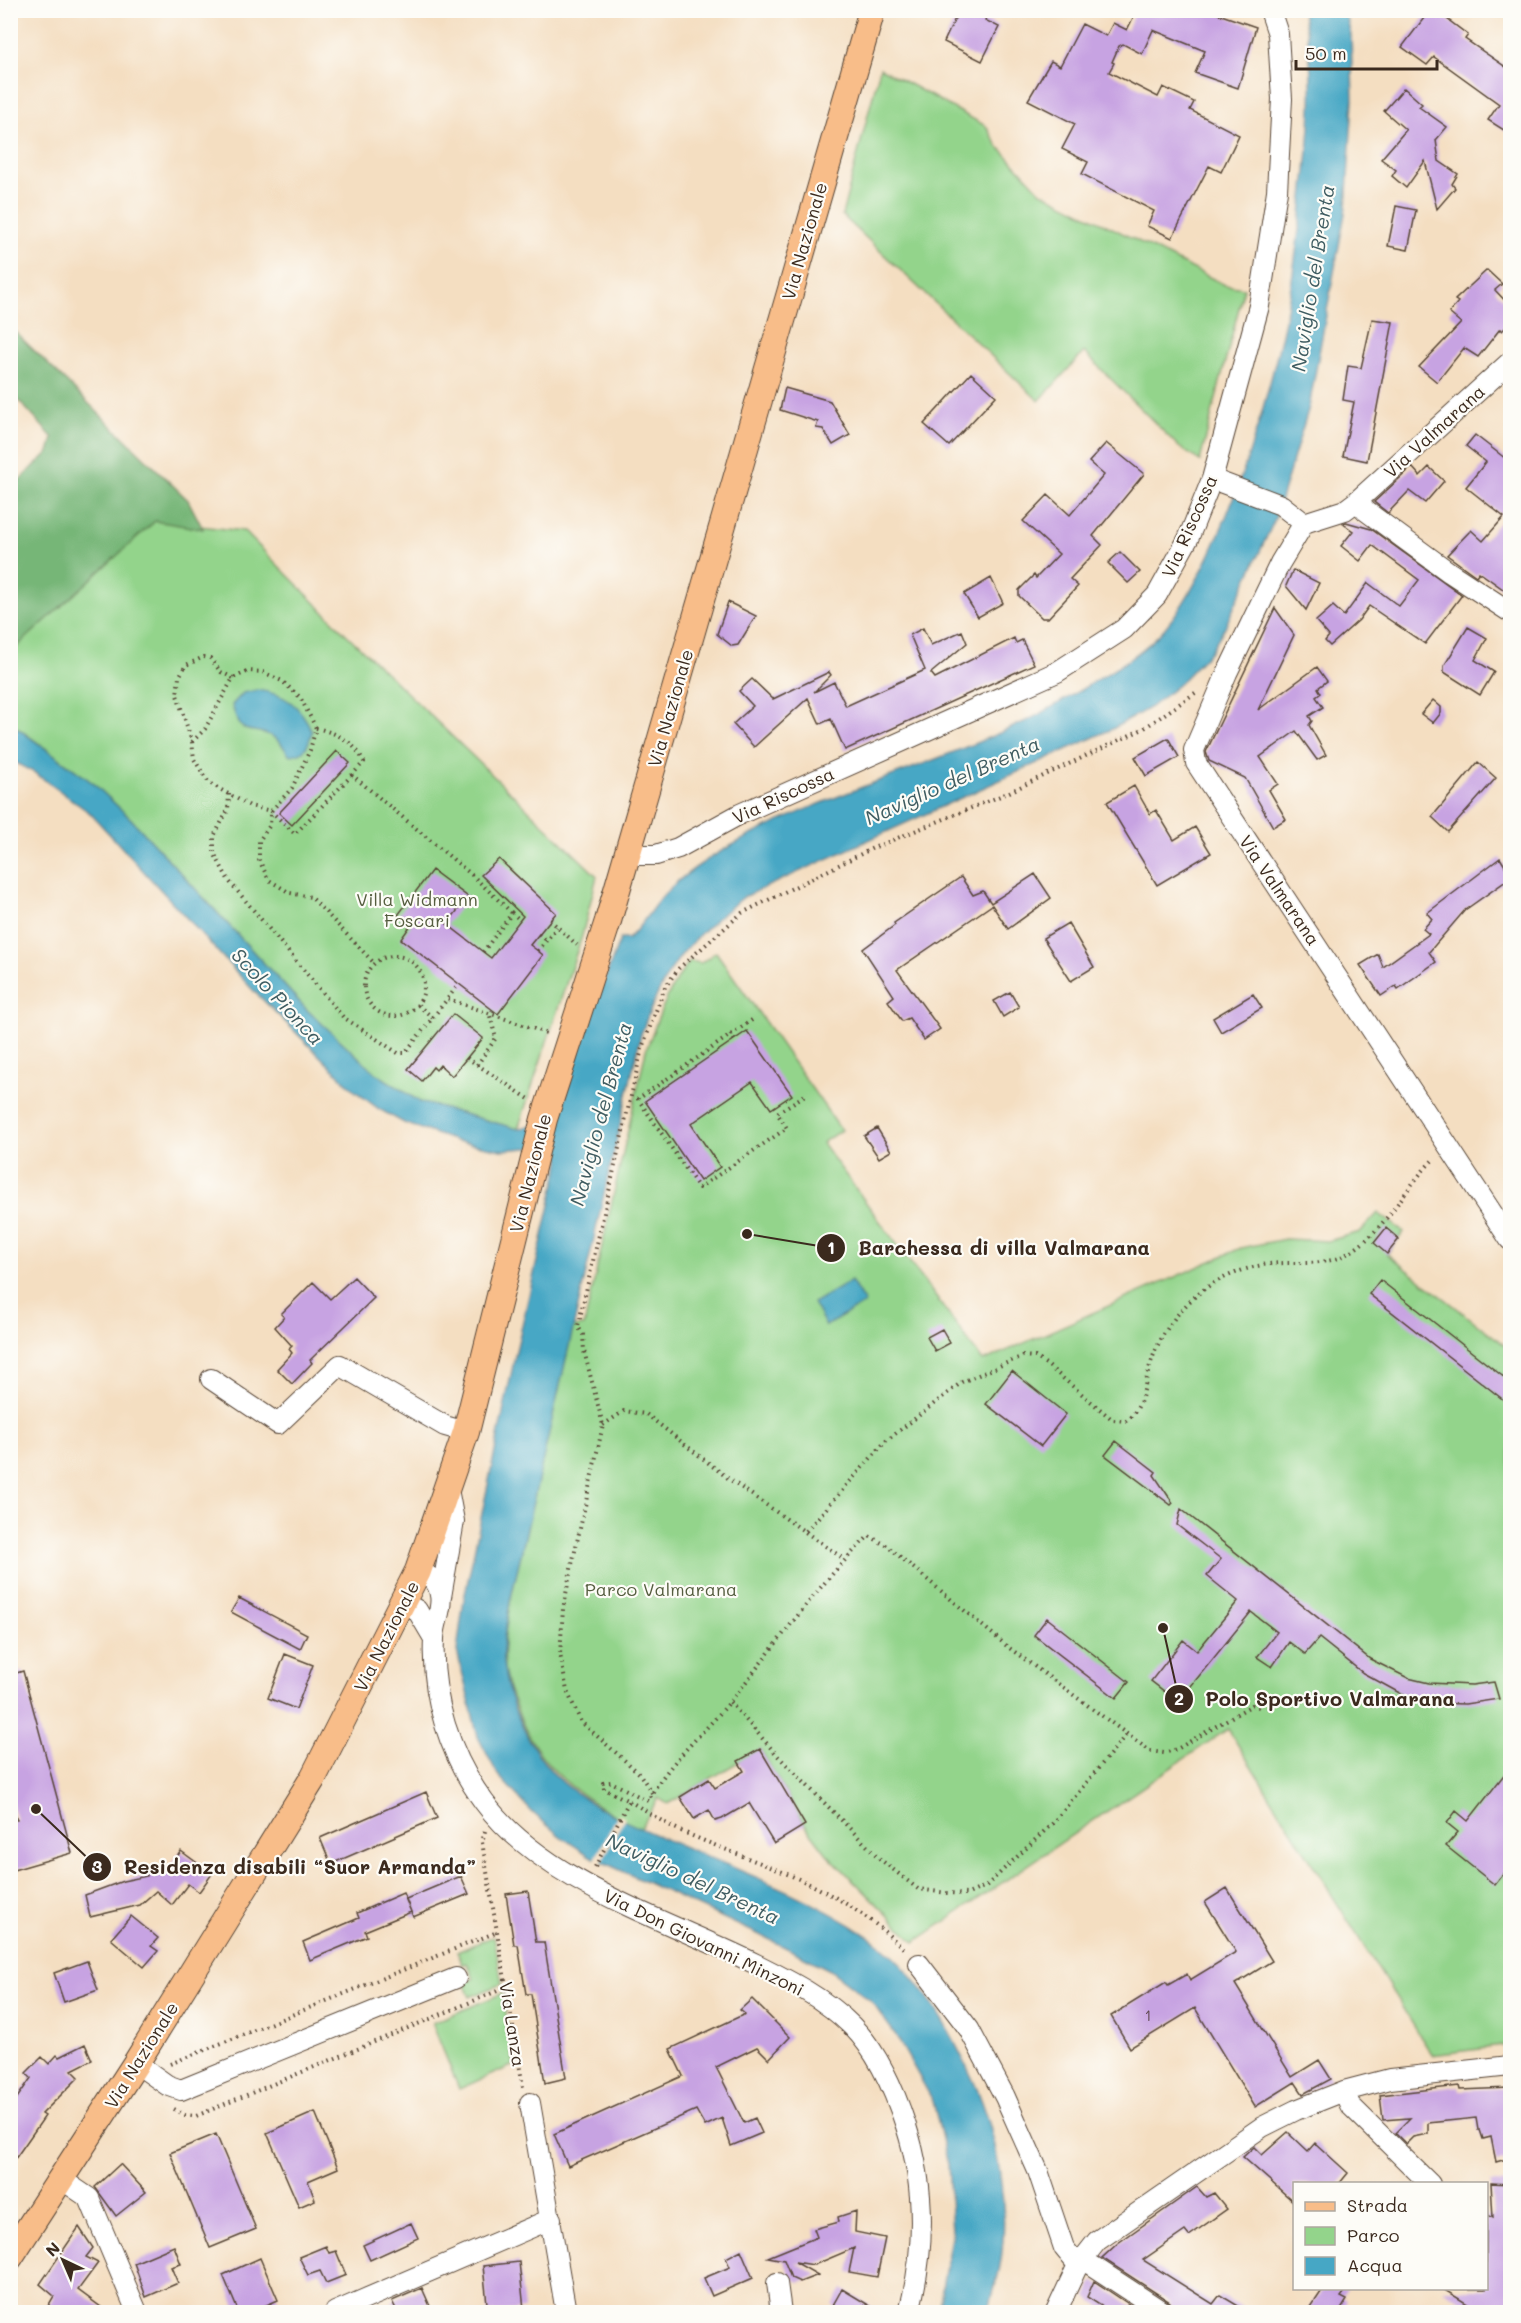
<svg xmlns="http://www.w3.org/2000/svg" width="1521" height="2323" font-family="Mali,sans-serif">
<rect width="100%" height="100%" fill="#fdfcf7"/>
<filter id="ink" filterUnits="userSpaceOnUse"><feTurbulence type="fractalNoise" baseFrequency=".0167" numOctaves="2"/><feDisplacementMap in="SourceGraphic" scale="12" xChannelSelector="R" yChannelSelector="G"/><feConvolveMatrix kernelMatrix="1 2 1 2 8 2 1 2 1" color-interpolation-filters="sRGB"/></filter>
<filter id="wash" filterUnits="userSpaceOnUse"><feTurbulence type="fractalNoise" baseFrequency=".008" numOctaves="4" result="noise"/><feDisplacementMap in="SourceGraphic" scale="24" xChannelSelector="R" yChannelSelector="G"/><feGaussianBlur stdDeviation="1.35" result="paint"/><feColorMatrix in="noise" values="0 0 0 0 0 0 0 0 0 0 0 0 0 0 0 0 0 1.4 0 .05"/><feComposite in="paint" operator="in"/></filter>
<g filter="url(#wash)">
<rect width="100%" height="100%" fill="#f4dec1"/>
<path fill="#93d48b" stroke="#677f54" stroke-width="1.5" d="M880 68 986 126 998 146 1041 192 1225 285 1244 288 1200 461 1179 447 1084 352 1039 401 842 215Z
M155 521 244 531 345 633 597 876 582 936 518 1129 420 1102 377 1074 307 1010 131 819 93 783 11 723 10 652Z
M716 952 841 1130 822 1143 983 1361 1241 1248 1285 1239 1328 1241 1360 1232 1378 1213 1404 1232 1387 1254 1510 1349V2045L1432 2055 1228 1729 915 1942 827 1854 805 1825 760 1749 668 1804 658 1798 640 1830C581 1796 540 1774 516 1707 511 1694 505 1680 504 1667 502 1645 507 1623 510 1602L573 1327 584 1326 646 1050C658 1018 668 988 690 961L701 963Z
M494 1936 502 1984 470 1997 464 1983 474 1979 467 1963 463 1965 457 1952Z
M503 1993 514 2065 459 2089 432 2023Z"/>
<path fill="#76b677" stroke="#58704a" stroke-width="1.5" d="M11 328 188 500 203 529 155 521 11 652V488L49 452 53 438 11 392Z"/>
<path fill="#46a7c5" stroke="#406872" stroke-width="1.5" d="M1302 11H1345L1351 35 1353 101 1346 208 1309 407 1275 519 1225 627 1210 652 1177 686 1151 707 1114 728 744 897C688 939 665 967 641 1034L510 1602C507 1624 500 1648 504 1669 509 1704 529 1747 553 1773 586 1807 635 1826 677 1844 741 1871 810 1897 868 1936 919 1972 949 2027 974 2082 998 2135 1011 2213 999 2271 996 2285 991 2299 988 2312H938L952 2231 948 2164 933 2101 895 2034 871 2001 830 1970 777 1943 590 1856 560 1836 533 1813 498 1775 478 1737 457 1651 464 1599 516 1351 560 1162 559 1152 552 1146 502 1150 456 1141 404 1123 379 1109 355 1091 252 989 90 813 35 773 11 760 10 723 93 783 131 819 307 1010 377 1074 420 1102 518 1129 560 1117 580 1045 620 939H628C641 927 649 912 660 899 677 879 698 865 720 852 816 796 926 769 1026 721 1047 711 1067 698 1087 686 1113 670 1144 652 1164 629 1220 564 1263 418 1282 334 1291 294 1296 254 1301 214 1309 146 1319 77 1302 11Z
M257 690C286 694 300 705 312 731 309 745 305 755 289 755 285 749 280 740 273 737 250 724 242 742 232 705L243 693Z
M851 1281 865 1303 826 1326 813 1303Z"/>
<path fill="#f4dec1" d="M618 1814 625 1818 601 1864 594 1861Z"/>
<g id="blocks">
<path fill="#c7a3e2" d="M959 10H990L985 20 999 27 982 61 944 42Z
M1137 10H1207L1256 27 1238 88 1195 73 1205 51 1153 30 1142 54 1123 44 1119 46 1112 62 1114 63 1109 72 1158 97 1163 87 1194 102 1190 110 1239 135 1221 172 1209 166 1172 238 1147 226 1154 211 1082 174 1088 162 1062 149 1075 124 1028 100 1051 61 1060 66 1082 24 1106 36 1113 23 1127 30Z
M1430 10H1435L1468 35 1465 39 1510 70V134L1488 120 1499 104 1434 57 1427 65 1402 47Z
M1404 88 1422 104 1419 107 1447 127 1436 140 1439 161 1458 174 1452 184 1455 188 1437 209 1425 161 1406 188 1392 176 1396 170 1381 159 1406 130 1384 111Z
M1396 206 1416 210 1408 250 1388 246Z
M1487 270 1502 284 1495 290 1510 306V323L1502 331 1500 329 1478 357 1464 348 1437 382 1419 367 1461 323 1449 313 1458 302 1455 300Z
M1372 319 1393 322 1367 461 1343 456 1354 402 1343 400 1348 366 1361 368Z
M971 373 996 396 949 446 924 424Z
M785 388 830 401 850 435 833 445 823 429 816 428 818 422 780 410Z
M1475 435 1510 462V594L1479 572 1476 576 1447 555 1471 530 1483 541 1504 517 1466 487 1486 462 1466 446Z
M1106 443 1144 474 1093 536 1102 545 1070 579 1078 586 1048 618H1042L1019 596V590L1034 575 1036 578 1059 554 1023 521 1048 495 1070 515 1104 475 1089 462Z
M1412 467 1420 476 1429 467 1444 481 1425 503 1409 491 1388 513 1374 502Z
M1346 522 1371 529 1462 595 1425 644 1369 606 1359 620 1330 646 1325 641 1329 636 1316 621 1333 606 1344 616 1368 583 1399 606 1419 580 1372 545 1360 561 1341 546 1353 531 1342 523Z
M1120 552 1140 572 1128 583 1108 563Z
M1293 570 1319 583 1306 610 1286 586Z
M991 578 1003 603 978 617 964 594Z
M728 602 756 616 738 645 732 646 717 634Z
M1275 608 1294 635 1258 710 1317 667 1327 681 1318 688 1321 693 1316 697 1323 707 1309 716 1312 721 1309 725 1326 755 1317 760 1296 731 1260 757 1278 784 1269 790 1286 819 1273 827 1245 778 1209 761 1206 752Z
M1468 627 1487 638 1475 660 1494 672 1480 695 1444 672V666Z
M923 628 931 645 962 631 967 643 931 673 935 678 1014 638 1016 643 1022 640 1034 664 845 750 831 719 820 724 808 698 754 747 733 724 753 706 739 691 752 679 773 699 829 672 831 675 814 692 834 682 846 706 925 670 910 635Z
M1433 700 1441 707V713L1433 723 1421 714Z
M1168 738 1179 757 1146 776 1135 757Z
M337 751 350 763 292 825 279 813Z
M1478 762 1496 778 1448 832 1432 817Z
M1134 786 1150 814 1156 810 1174 840 1195 827 1211 853 1157 885 1107 802Z
M1500 858 1510 874V878L1465 910 1429 952 1436 962 1398 989 1396 986 1381 996 1360 965 1378 954 1383 967 1429 934 1423 929 1432 919 1427 913Z
M499 859 556 913 530 945 543 955 498 1014 401 939 411 925 398 915 432 870 468 897 447 924 491 958 523 916 481 875Z
M1035 874 1051 898 1008 929 992 905 897 970 940 1029 924 1040 909 1018 902 1021 888 1001 894 996 863 949 895 925 894 923 961 877 973 895 983 891 991 903Z
M1068 923 1094 967 1071 981 1043 938Z
M1010 992 1019 1007 1003 1017 994 1001Z
M1253 994 1262 1008 1221 1032 1213 1018Z
M453 1014 483 1038 452 1076 440 1065 436 1070 433 1067 422 1081 408 1069Z
M747 1031 792 1095 771 1109 752 1082 691 1124 720 1167 700 1181 645 1101Z
M877 1128 891 1151 879 1158 864 1136Z
M1386 1228 1399 1239 1387 1254 1374 1243Z
M354 1277 374 1298 310 1360 312 1363 292 1384 277 1369 292 1353 289 1349 292 1346 275 1327 284 1317 281 1314 313 1282 330 1299Z
M1380 1280 1510 1382V1405L1369 1294Z
M942 1329 950 1343 935 1351 927 1337Z
M1012 1371 1066 1414 1041 1446 986 1404Z
M1116 1441 1156 1472 1154 1475 1173 1503 1171 1505 1105 1455Z
M1181 1509 1370 1659 1408 1678 1429 1683 1472 1685 1494 1682 1499 1699 1465 1704 1431 1703 1405 1696 1363 1673 1319 1638 1305 1654 1289 1642 1272 1667 1257 1657 1277 1632 1251 1612 1178 1702 1151 1681 1183 1640 1197 1651 1238 1601 1207 1576 1221 1559 1177 1525Z
M239 1598 307 1634 300 1649 231 1612Z
M1047 1618 1129 1682 1116 1698 1034 1635Z
M285 1654 313 1665 296 1709 268 1698Z
M23 1671 72 1853 10 1871V1821L17 1820 10 1798V1675Z
M760 1749 805 1825 774 1844 749 1803 722 1819 715 1821 709 1810 694 1819 680 1797 709 1779 715 1788 744 1771 738 1761Z
M1510 1767V1866L1495 1885 1446 1846 1458 1832 1447 1823 1456 1811 1468 1821Z
M426 1792 437 1818 331 1864 320 1838Z
M181 1851 212 1874 199 1892 188 1884 172 1905 156 1891 140 1905 90 1917 85 1895 123 1881 147 1876V1873L168 1869Z
M461 1876 469 1894 413 1917 406 1899Z
M1227 1888 1272 1961 1235 1984 1292 2077 1319 2060 1331 2079 1303 2094 1295 2082 1255 2107 1195 2008 1130 2048 1111 2016 1166 1982 1168 1985 1187 1974 1190 1980 1236 1952 1205 1902Z
M528 1891 536 1942H544L566 2078 545 2083 531 1994H526L518 1945H514L506 1894Z
M403 1893 411 1912 365 1931 367 1936 310 1960 303 1942 359 1918 357 1913Z
M131 1916 158 1938 151 1946 158 1951 144 1967 111 1939Z
M87 1961 98 1990 64 2002 54 1973Z
M752 1999 790 2037 769 2059 757 2047 716 2067 744 2123 755 2118 762 2133 731 2146 722 2118 705 2126 696 2110 568 2166 554 2134 683 2076 670 2049 745 2014 740 2010Z
M85 2044 92 2060 72 2070 79 2077 42 2114 45 2116 10 2166V2108L31 2078 26 2073 42 2057 49 2064 57 2055 59 2057Z
M1459 2086 1460 2090 1510 2088V2158L1496 2162 1491 2137 1483 2139 1480 2130H1478L1476 2118 1428 2123V2134L1413 2137 1406 2144 1395 2133 1410 2118 1383 2120 1380 2095Z
M315 2112 338 2168 308 2181 315 2200 299 2207 267 2133Z
M1288 2132 1308 2151 1315 2143 1348 2173 1339 2184H1294V2202L1243 2157 1254 2147 1262 2155Z
M216 2134 256 2229 210 2248 170 2153Z
M120 2164 146 2192 116 2216 95 2187Z
M1491 2183 1510 2184V2313H1482L1443 2289H1486V2214L1493 2218Z
M1197 2187 1206 2197 1214 2193 1227 2209 1189 2236 1185 2231 1143 2260 1213 2304 1220 2295 1250 2313H1175L1170 2302 1102 2258 1118 2243Z
M856 2211 855 2232 885 2238 877 2277 849 2272 854 2248 814 2265 795 2262 818 2275 800 2282 791 2278 784 2260 768 2257 817 2237 814 2229 839 2222 838 2217Z
M411 2223 418 2238 370 2260 363 2245Z
M79 2227 93 2248 86 2257 98 2263 78 2290 109 2313H44L54 2296 40 2284Z
M174 2246 181 2264 171 2267 178 2283 146 2297 134 2263Z
M326 2246 329 2253 336 2251 346 2275 326 2283 320 2271 308 2275 299 2257Z
M741 2250 753 2278 712 2296 704 2278 730 2267 726 2258Z
M260 2258 278 2300 248 2313H239L223 2275Z
M519 2262 524 2309 488 2313 483 2266Z
M1094 2281 1142 2313H1112L1087 2297Z
M422 2288 433 2313H398L392 2301Z
M842 2289 882 2313H846L833 2305Z
M1323 2289H1347L1341 2297 1347 2300 1339 2313H1307Z"/>
</g>
</g>
<g filter="url(#ink)">
<use href="#blocks" fill-opacity="0" stroke="#574536" stroke-width="1.5"/>
<g fill="none" stroke-linecap="round" stroke-linejoin="round">
<g stroke="#574536" stroke-width="22">
<path id="minor" d="M1510 362 1357 501 1345 510 1304 523 1280 563 1227 673 1194 750 1196 763 1510 1240
M1212 479 1281 505 1304 523
M1357 501 1366 511 1449 572 1510 612
M628 855H656L678 848 740 814 1057 672 1124 629 1157 595 1188 539 1212 479 1259 306 1277 191 1282 99 1278 34 1270 10
M211 1379 278 1424 340 1365 445 1426 466 1432
M418 1571C430 1575 438 1581 440 1595 443 1608 434 1625 434 1639 431 1697 450 1756 484 1802 544 1883 668 1920 756 1964 790 1981 824 1998 852 2026 877 2051 895 2092 906 2126 926 2188 925 2250 909 2312
M441 1597 454 1521 448 1489
M404 1603 417 1610 433 1637
M919 1964 969 2029 1005 2097 1038 2171 1064 2248 1078 2265
M136 2063 167 2085 181 2090 456 1978
M1344 2091 1350 2105 1430 2184
M530 2103 566 2312
M61 2179 89 2198 137 2312
M1082 2259 1163 2312
M777 2283 781 2312
M335 2312 551 2219
M1056 2312 1078 2265 1097 2241 1262 2127 1296 2110 1344 2091 1390 2079 1510 2066"/>
</g>
<g stroke="#574536" stroke-width="28">
<path id="major" d="M10 2257 136 2063 313 1778 418 1571 466 1432 544 1119 608 921 872 10"/>
</g>
<path stroke="#574536" stroke-width="4" stroke-dasharray="1.5 4.5" stroke-linecap="butt" d="M233 678 221 672 210 658 204 657 186 665 179 677 177 695 192 742 194 759 209 783 250 806 271 811 295 834 352 775
M316 728C337 733 354 741 364 762L352 775 473 876 512 913
M192 742 205 729 233 678 249 671 263 672 282 681 300 697 316 728 310 750 292 788 271 811 270 825 259 841V860L269 880 290 893 311 897 374 963
M229 794 228 810 214 836V853L229 881 343 1017 398 1053H405L459 984
M550 920 577 945
M539 934 547 941
M538 951 557 927
M483 952 512 913 520 920
M364 986a30 30 0 1 1 60 0a30 30 0 1 1-60 0Z
M448 999 549 1034
M418 1005 433 1018
M752 1020 638 1099 699 1188 787 1128 777 1113 805 1095
M730 1034 734 1040
M467 1058 529 1099
M477 1065 496 1038 490 1016 493 1010
M603 1425 624 1411 646 1414 729 1479 844 1559
M806 1531 886 1441 962 1382 1023 1356 1035 1357 1046 1364 1113 1420 1126 1421C1144 1406 1143 1390 1149 1369 1157 1340 1175 1313 1198 1294 1216 1279 1245 1267 1269 1264 1294 1261 1321 1267 1345 1255 1383 1235 1404 1188 1434 1159
M730 1702 777 1755 881 1860 918 1889 947 1893 968 1894 986 1886 1052 1824 1126 1735
M652 1793 639 1773 581 1722 567 1691 560 1654 563 1609 571 1569 603 1425 584 1351 583 1335 578 1326 642 1048 665 987 679 968 742 913 873 848 1003 795 1143 729 1198 691
M629 1801C647 1811 663 1823 681 1831 767 1869 836 1882 906 1951
M485 1831 482 1842 523 2087
M595 1867 629 1801 604 1789 603 1783 611 1782 648 1801C665 1766 703 1734 729 1703 775 1647 817 1585 869 1536L886 1545 1008 1647 1150 1751 1164 1753 1177 1749 1252 1705 1259 1707
M170 2064 497 1932
M174 2109 185 2115 196 2116 507 1987"/>
<use href="#minor" stroke="#fff" stroke-width="20"/>
<use href="#major" stroke="#f8bd89" stroke-width="26"/>
</g>
</g>
<g text-anchor="middle" dominant-baseline="central" stroke-width="4.5" stroke-linejoin="round" paint-order="stroke">
<g font-size="15" fill="#5e484f">
<text x="1148" y="2015">1</text>
</g>
<g font-size="18" fill="#3b2a1e" stroke="#fdfcf7">
<text transform="translate(804 241) rotate(-74)">Via Nazionale</text>
<text transform="translate(1434 431) rotate(-42)">Via Valmarana</text>
<text transform="translate(1189 526) rotate(-66)">Via Riscossa</text>
<text transform="translate(670 708) rotate(-74)">Via Nazionale</text>
<text transform="translate(783 795) rotate(-25)">Via Riscossa</text>
<text transform="translate(1280 890) rotate(56)">Via Valmarana</text>
<text transform="translate(530 1173) rotate(-76)">Via Nazionale</text>
<text transform="translate(386 1636) rotate(-63)">Via Nazionale</text>
<text transform="translate(704 1942) rotate(26)">Via Don Giovanni Minzoni</text>
<text transform="translate(513 2024) rotate(81)">Via Lanza</text>
<text transform="translate(141 2055) rotate(-58)">Via Nazionale</text>
</g>
<g font-size="18" fill="#555d3f" stroke="#fdfcf7">
<text x="417" y="899">Villa Widmann<tspan x="417" dy="21">Foscari</tspan></text>
<text x="661" y="1589">Parco Valmarana</text>
</g>
<g font-size="20" font-style="italic" fill="#3f5c61" stroke="#fdfcf7">
<text transform="translate(1312 278) rotate(-81)">Naviglio del Brenta</text>
<text transform="translate(952 780) rotate(-24)">Naviglio del Brenta</text>
<text transform="translate(278 996) rotate(47)">Scolo Pionca</text>
<text transform="translate(600 1114) rotate(-75)">Naviglio del Brenta</text>
<text transform="translate(693 1878) rotate(25)">Naviglio del Brenta</text>
</g>
</g>
<path fill="none" stroke="#3b2a1e" stroke-width="2" d="M747 1234L831 1248M1163 1628L1179 1699M36 1809L97 1867"/>
<g fill="#3b2a1e" stroke="#fdfcf7" stroke-width="2">
<circle cx="747" cy="1234" r="6"/>
<circle cx="1163" cy="1628" r="6"/>
<circle cx="36" cy="1809" r="6"/>
<circle cx="831" cy="1248" r="15"/>
<circle cx="1179" cy="1699" r="15"/>
<circle cx="97" cy="1867" r="15"/>
</g>
<g font-size="18" text-anchor="middle" font-weight="bold" fill="#fff">
<text x="831" y="1254">1</text>
<text x="1179" y="1705">2</text>
<text x="97" y="1873">3</text>
</g>
<g font-size="20" text-anchor="middle" font-weight="bold" fill="#3b2a1e" stroke="#fdfcf7" stroke-width="4.5" stroke-linejoin="round" paint-order="stroke">
<text x="1004" y="1255">Barchessa di villa Valmarana</text>
<text x="1330" y="1706">Polo Sportivo Valmarana</text>
<text x="300" y="1874">Residenza disabili “Suor Armanda”</text>
</g>
<rect width="1521" height="2323" fill="none" stroke="#fdfcf7" stroke-width="36"/>
<rect x="1293" y="2182" width="195" height="108" fill="#fdfcf7" stroke="#afa8a0" stroke-width="1.5"/>
<rect x="1305" y="2202" width="30" height="9" fill="#f8bd89" stroke="#afa8a0" stroke-width="1.5"/>
<text x="1347" y="2212" font-size="18" fill="#3b2a1e">Strada</text>
<rect x="1305" y="2227" width="30" height="18" fill="#93d48b" stroke="#afa8a0" stroke-width="1.5"/>
<text x="1347" y="2242" font-size="18" fill="#3b2a1e">Parco</text>
<rect x="1305" y="2257" width="30" height="18" fill="#46a7c5" stroke="#afa8a0" stroke-width="1.5"/>
<text x="1347" y="2272" font-size="18" fill="#3b2a1e">Acqua</text>
<g transform="translate(63 2260) rotate(316)" stroke="#fdfcf7" stroke-width="4.5" paint-order="stroke">
<path d="M0-4.5L10 22L0 15L-10 22Z" fill="#3b2a1e"/>
<text y="-9" font-size="16" font-weight="bold" text-anchor="middle" fill="#3b2a1e">N</text>
</g>
<path d="M1296 60v9h141v-9" fill="none" stroke="#3b2a1e" stroke-width="3"/>
<text x="1305" y="60" font-size="18" fill="#3b2a1e" stroke="#fdfcf7" stroke-width="4.5" paint-order="stroke">50 m</text>
</svg>
